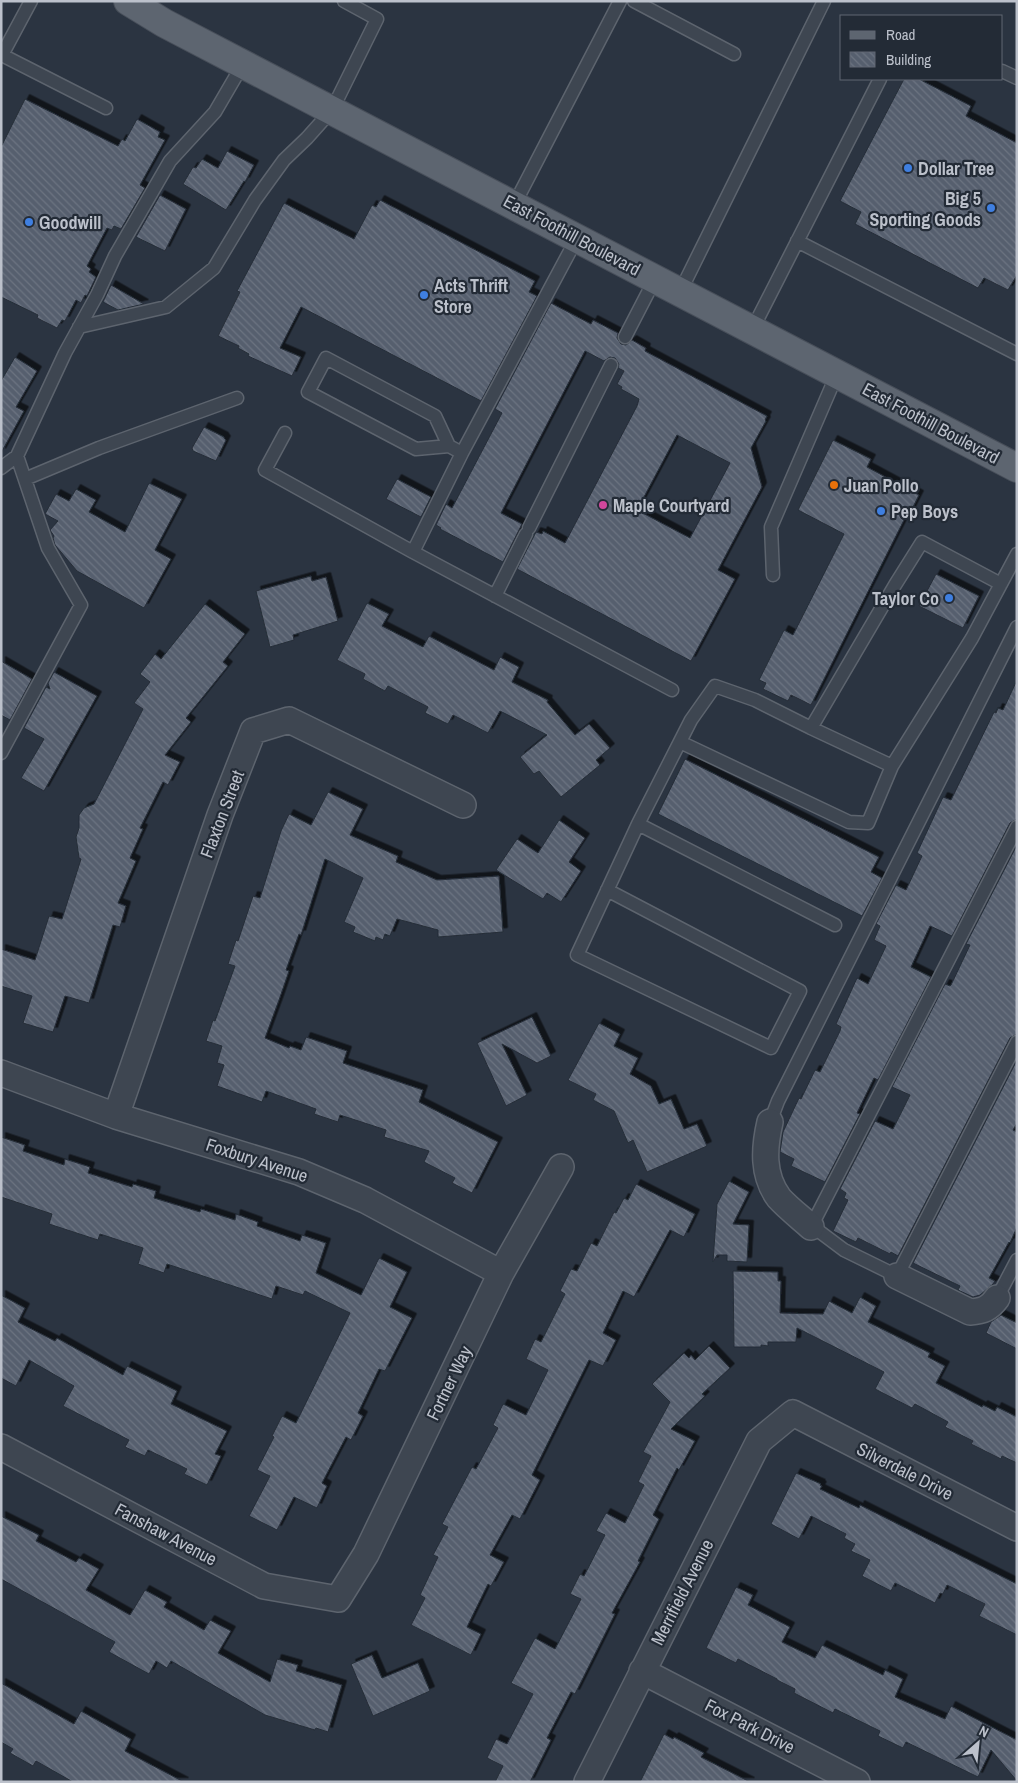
<svg xmlns="http://www.w3.org/2000/svg" width="1018" height="1783" font-family="'Archivo Narrow',sans-serif">
<defs>
<pattern id="building-back-hatch" width="6" height="6" patternUnits="userSpaceOnUse" patternTransform="scale(1.25)"><rect width="6" height="6" fill="#565f6e"/><path d="M-1 5l2 2M0 0l6 6M5-1l2 2" fill="none" stroke="#6c7481"/></pattern>
<filter id="shadow"><feDropShadow dx="4.5" dy="-4.5" stdDeviation="0" flood-color="#0009"/></filter>
</defs>
<rect width="100%" height="100%" fill="#2b3441"/>
<path fill="url(#building-back-hatch)" stroke="#252d38" fill-rule="evenodd" filter="url(#shadow)" d="M904 79H919L971 106 966 116 1017 143V275L1008 290 984 278 978 288 855 224 861 212 840 201Z
M25 99 118 146 122 139 125 141 137 119 160 132 158 137 165 140 140 185 145 188 121 229 114 226 112 230 107 228 87 266 91 269 89 272 96 277 87 296 85 295 81 303 76 300 65 321 62 320 57 328 37 318 38 315 1 297V147Z
M227 151 254 165 245 182 244 181 226 210 183 184 193 167 196 168 202 159 218 168Z
M160 195 186 209 165 251 136 237Z
M380 200 535 281 529 292 537 296 481 401 301 307 280 348 301 357 292 376 248 356 249 354 238 348 239 346 218 336 240 292 237 291 284 203 354 239 372 205 376 207Z
M111 285 144 304 118 310 103 302Z
M551 303 591 324 593 320 618 333 617 338 621 344 626 345 632 340 646 348 645 351 767 416 765 420 766 421 751 448 762 487 718 570 735 579 691 661 517 569 536 532 542 534 543 531 565 543 637 406 639 399 621 389 622 387 617 384 624 371 618 368 619 364 615 358 610 357 604 361 585 351 501 513 522 524 503 562 440 529 441 528 436 525 446 504 452 508 502 413 495 409ZM677 435 730 463 690 538 637 510Z
M15 357 37 371 16 407 24 411 1 453V381Z
M204 427 224 437V438L226 440 216 461 193 451 192 448Z
M833 440 871 459 867 467 919 495 907 519 905 518 811 705 791 695 788 701 763 689 766 683 759 680 784 630 793 635 844 534 798 510Z
M397 479 431 497 421 517 386 499Z
M149 483 182 499 155 550 171 559 144 608 77 571 55 545 53 538 54 536 50 530 58 521 45 514 56 494 69 501 76 489 96 500 89 512 125 532Z
M936 574 979 596 963 628 919 606Z
M311 576 312 581 326 577 338 621 293 635 294 640 270 647 256 591Z
M367 603 389 614 382 626 423 647 429 636 494 670 500 657 519 667 512 682 548 700 547 702 575 735 589 724 610 748 596 760 600 765 561 797 539 771 534 774 520 757 547 735 500 711 488 733 453 715 448 724 425 713 428 707 388 686 385 691 363 679 365 674 337 660Z
M205 604 245 634 223 662 228 666 186 718 191 722 165 755 180 762 168 785 163 782 140 828 143 829 130 858 136 861 118 903 126 906 120 927 113 925 89 1003 65 996 53 1032 23 1023 32 996 1 986V949L35 960 49 916 62 919 81 859 79 858 76 837 79 828V815L84 808 94 804 143 709 134 703 150 682 140 674 155 654 161 659Z
M1 661 32 679 10 720 1 715Z
M54 672 97 696 44 791 21 778 44 739 24 728 46 687 50 689 48 683Z
M1017 680V819L1010 823 952 936 930 926 911 967 931 977 878 1080 874 1078 857 1113 860 1114 825 1182 791 1166 794 1159 780 1152 783 1132 799 1098 801 1099 815 1070 820 1072 840 1031 841 1027 836 1024 857 978 868 984 886 946 874 940 880 926 876 924 896 885 906 890 922 856 917 853 943 797 951 800 994 712 996 713 998 708 1003 710Z
M685 759 879 857 871 872 882 878 862 916 658 814Z
M328 792 363 809 350 835 398 856 396 862 437 880 499 876 503 932 438 937V930L397 919 390 936 385 934 383 940 376 937 375 941 353 932 355 927 344 922 363 878 325 859 301 935 299 934 286 970 289 971 279 1000 265 1038 289 1048 290 1046 301 1050 306 1037 347 1051 343 1063 423 1090 419 1102 498 1142 472 1193 452 1183 455 1178 424 1162 429 1151 384 1137 386 1130 340 1115 338 1122 314 1114 316 1109 266 1091 262 1102 217 1086 224 1065 217 1063 222 1046 206 1041 213 1020 215 1021 235 966 228 964 236 940 238 941 253 896 260 898 281 831 289 814 311 825Z
M559 820 585 838 569 862 581 871 561 902 547 893 543 899 496 870 517 839 538 853Z
M1017 845V1034L1010 1038 898 1256 891 1252 890 1254 858 1238 856 1242 833 1231 848 1200 844 1198 846 1193 840 1189 875 1121 893 1129 910 1095 892 1087 945 984 950 986 951 985 970 945 966 944Z
M532 1017 551 1056 537 1063 502 1044 527 1095 506 1106 477 1043Z
M599 1023 620 1034 614 1046 638 1058 630 1074 651 1086 659 1104 671 1099 684 1129 697 1124 707 1146 647 1172 633 1140 628 1143 614 1111 593 1100 596 1094 568 1080Z
M1017 1060V1123L1013 1130 1017 1132V1227L1010 1243 1009 1242 989 1278 995 1281 993 1284 980 1295 973 1297 958 1290 960 1286 913 1263Z
M1 1137 25 1145 23 1151 64 1165 65 1159 90 1167 88 1173 132 1187 133 1184 156 1191 154 1198 200 1212 201 1209 235 1220 236 1214 258 1222 257 1226 300 1241 302 1235 326 1243 316 1273 361 1295 379 1258 407 1272 390 1307 412 1318 385 1371 379 1369 358 1413 363 1416 351 1440 346 1437 322 1483 327 1486 317 1508 294 1497 277 1530 249 1516 270 1476 257 1470 274 1437 272 1436 282 1416 296 1423 350 1313 305 1291 303 1295 276 1286 272 1299 167 1264 164 1273 138 1264 143 1248 100 1234 98 1240 49 1224 52 1214 1 1197Z
M729 1181 749 1192 733 1224 749 1225 747 1262 727 1261V1255H717L713 1262 717 1204Z
M636 1184 695 1214 684 1237 670 1230 634 1297 623 1291 603 1333 616 1340 603 1366 589 1360 532 1475 540 1480 520 1519 512 1515 490 1555 504 1562 491 1586 488 1584 467 1627 481 1634 471 1655 411 1625 425 1598 420 1595 438 1557 433 1555 448 1527 442 1524 472 1467 476 1469 498 1428 493 1425 503 1404 526 1415 548 1370 526 1359 535 1339 541 1342 565 1294 560 1291 571 1269 577 1271 591 1243 597 1246 614 1212 616 1213 624 1198 628 1200Z
M733 1271 778 1272V1281H781L780 1313 823 1314 829 1301 852 1313 860 1297 876 1306 868 1322 930 1353 928 1357 945 1366 936 1383 982 1407 983 1405 995 1411 997 1407 1017 1417V1463L1002 1456 1001 1459 971 1444 973 1441 945 1427 948 1422 915 1404 912 1408 875 1389 884 1372 797 1328 796 1342H768V1346L761 1345V1347H734Z
M1 1295 25 1308 18 1322 55 1341 57 1338 123 1375 127 1366 177 1391 171 1404 227 1431 215 1454 221 1456 207 1485 184 1474 187 1469 148 1450 145 1456 125 1447 129 1440 63 1406 74 1386 29 1360 16 1386 1 1378Z
M1001 1315 1017 1323V1349L986 1333 991 1322Z
M709 1346 730 1368 702 1394 705 1396 671 1429 695 1441 679 1470 677 1468 653 1515 659 1519 638 1561 640 1562 612 1613 615 1614 575 1694 571 1692 547 1738 551 1740 530 1782H495L503 1766 487 1758 496 1739 507 1744 533 1694 511 1683 535 1638 555 1649 581 1599 570 1594 580 1574 584 1576 605 1535 596 1531 606 1513 625 1523 644 1485 638 1482 651 1456 643 1452 670 1402 652 1384 684 1353 689 1358 691 1355 695 1360Z
M796 1473 821 1484 820 1485 822 1486 820 1489 859 1508 860 1505 1017 1584V1635L979 1616 985 1604 947 1585 943 1594 940 1593 935 1603 895 1583 891 1591 862 1576 870 1560 851 1551 855 1544 844 1538 846 1534 811 1516 799 1539 771 1524Z
M1 1516 39 1535 36 1541 76 1562 79 1558 99 1569 86 1590 130 1615 145 1590 167 1602 164 1607 204 1630 210 1620 231 1631 218 1653 270 1682 277 1659 298 1665 296 1671 342 1685 328 1732 316 1728 315 1730 265 1715 171 1661 167 1668 156 1661 149 1674 109 1652 115 1642 1 1579Z
M736 1587 753 1595 748 1605 790 1627 782 1642 815 1658 822 1645 883 1675 885 1670 903 1679 895 1697 945 1719 951 1706 1017 1740V1781L991 1750 978 1777 906 1742 903 1748 878 1736 880 1731 835 1709 833 1713 794 1693 795 1689 777 1680V1679L738 1659 736 1663 706 1648Z
M372 1655 382 1678 418 1663 430 1691 373 1716 351 1664Z
M1 1683 74 1724 81 1711 131 1739 125 1751 184 1782H73L36 1761 33 1766 10 1753 13 1749 1 1742Z
M664 1734 673 1739 674 1737 704 1753 701 1757 750 1782H640Z"/>
<g fill="none" stroke-linecap="round" stroke-linejoin="round">
<g stroke="#5d646e" stroke-width="15">
<path id="service" d="M31 1 2 55 106 108
M634 1 734 54
M1002 71 1017 78
M514 205 620 1
M797 241 1017 354
M680 292 824 1
M79 327 166 307 214 268 255 200 284 160 307 138 332 110 377 19 344 1
M752 330 880 79
M625 337 655 279
M285 433 265 470 413 552 462 453
M449 446 435 416 326 358 308 392 416 449 449 446 462 453 577 238
M1 468 17 456 65 353 97 295 115 256 170 161 215 112 243 64
M25 479 99 448 237 398
M529 528 611 365
M413 552 672 690
M773 575 771 527 837 374
M1001 584 922 542 895 585 811 728 892 766 972 638 1017 554
M495 596 526 534
M680 742 849 822 868 823 892 766
M1 753 81 605 48 548 17 456
M638 824 835 925
M1017 827 811 1227 820 1232 844 1250 897 1276 1017 1042
M607 890 800 991 771 1048 577 955 632 837 638 824 691 720 715 686 755 700 811 728
M770 1122 778 1101 1017 627
M997 1298 1017 1260"/>
</g>
<g stroke="#5d646e" stroke-width="28">
<path id="minor" d="M1 1073 116 1116 299 1172 365 1200 501 1273
M116 1116 220 815 253 731 289 720 463 805
M770 1122C764 1148 762 1175 779 1198 788 1208 801 1218 811 1227
M897 1276 970 1312C983 1311 989 1309 997 1298
M1 1447 264 1586 338 1599 366 1554 501 1273 561 1167
M642 1671 857 1782
M587 1782 759 1441 793 1413 1017 1528"/>
</g>
<g stroke="#484f5a" stroke-width="30">
<path id="primary" d="M128 1 164 23 1017 468"/>
</g>
<use href="#service" stroke="#3e4651" stroke-width="12"/>
<use href="#minor" stroke="#3e4651" stroke-width="25"/>
<use href="#primary" stroke="#5d6570" stroke-width="28"/>
</g>
<g fill="#3f7fe0" stroke="#232b36" stroke-width="2">
<circle cx="908" cy="168" r="5"/>
<circle cx="991" cy="208" r="5"/>
<circle cx="29" cy="222" r="5"/>
<circle cx="424" cy="295" r="5"/>
<circle cx="881" cy="511" r="5"/>
<circle cx="949" cy="598" r="5"/>
</g>
<circle fill="#e8710a" stroke="#232b36" stroke-width="2" cx="834" cy="485" r="5"/>
<circle fill="#d1479c" stroke="#232b36" stroke-width="2" cx="603" cy="505" r="5"/>
<g text-anchor="middle" dominant-baseline="central" stroke-width="4.5" stroke-linejoin="round" paint-order="stroke">
<g font-size="18" font-weight="bold" fill="#bcc1cb" stroke="#232b36" text-anchor="start">
<text x="918" y="168">Dollar Tree</text>
<text x="981" y="198" text-anchor="end">Big 5<tspan x="981" dy="21">Sporting Goods</tspan></text>
<text x="39" y="222">Goodwill</text>
<text x="434" y="285">Acts Thrift<tspan x="434" dy="21">Store</tspan></text>
<text x="844" y="485">Juan Pollo</text>
<text x="613" y="505">Maple Courtyard</text>
<text x="891" y="511">Pep Boys</text>
<text x="939" y="598" text-anchor="end">Taylor Co</text>
</g>
<g font-size="18" fill="#bcc1cb" stroke="#232b36">
<text transform="translate(572 235) rotate(28)">East Foothill Boulevard</text>
<text transform="translate(931 423) rotate(28)">East Foothill Boulevard</text>
<text transform="translate(222 814) rotate(-69)">Flaxton Street</text>
<text transform="translate(257 1160) rotate(18)">Foxbury Avenue</text>
<text transform="translate(449 1383) rotate(-64)">Fortner Way</text>
<text transform="translate(905 1471) rotate(27)">Silverdale Drive</text>
<text transform="translate(166 1534) rotate(28)">Fanshaw Avenue</text>
<text transform="translate(682 1592) rotate(-63)">Merrifield Avenue</text>
<text transform="translate(750 1726) rotate(27)">Fox Park Drive</text>
</g>
</g>
<rect width="1018" height="1783" fill="none" stroke="#bcc1cb" stroke-width="5"/>
<rect x="840" y="15" width="162" height="65" fill="#232b36" stroke="#606772"/>
<rect x="850" y="31" width="25" height="8" fill="#5d6570" stroke="#606772"/>
<text x="886" y="40" font-size="15" fill="#bcc1cb">Road</text>
<rect x="850" y="52" width="25" height="15" fill="url(#building-back-hatch)" stroke="#606772"/>
<text x="886" y="65" font-size="15" fill="#bcc1cb">Building</text>
<g transform="translate(978 1743) rotate(27)" stroke="#232b36" stroke-width="4" paint-order="stroke">
<path d="M0-4L9 19L0 12L-9 19Z" fill="#bcc1cb"/>
<text y="-8" font-size="14" font-weight="bold" text-anchor="middle" fill="#bcc1cb">N</text>
</g>
</svg>
